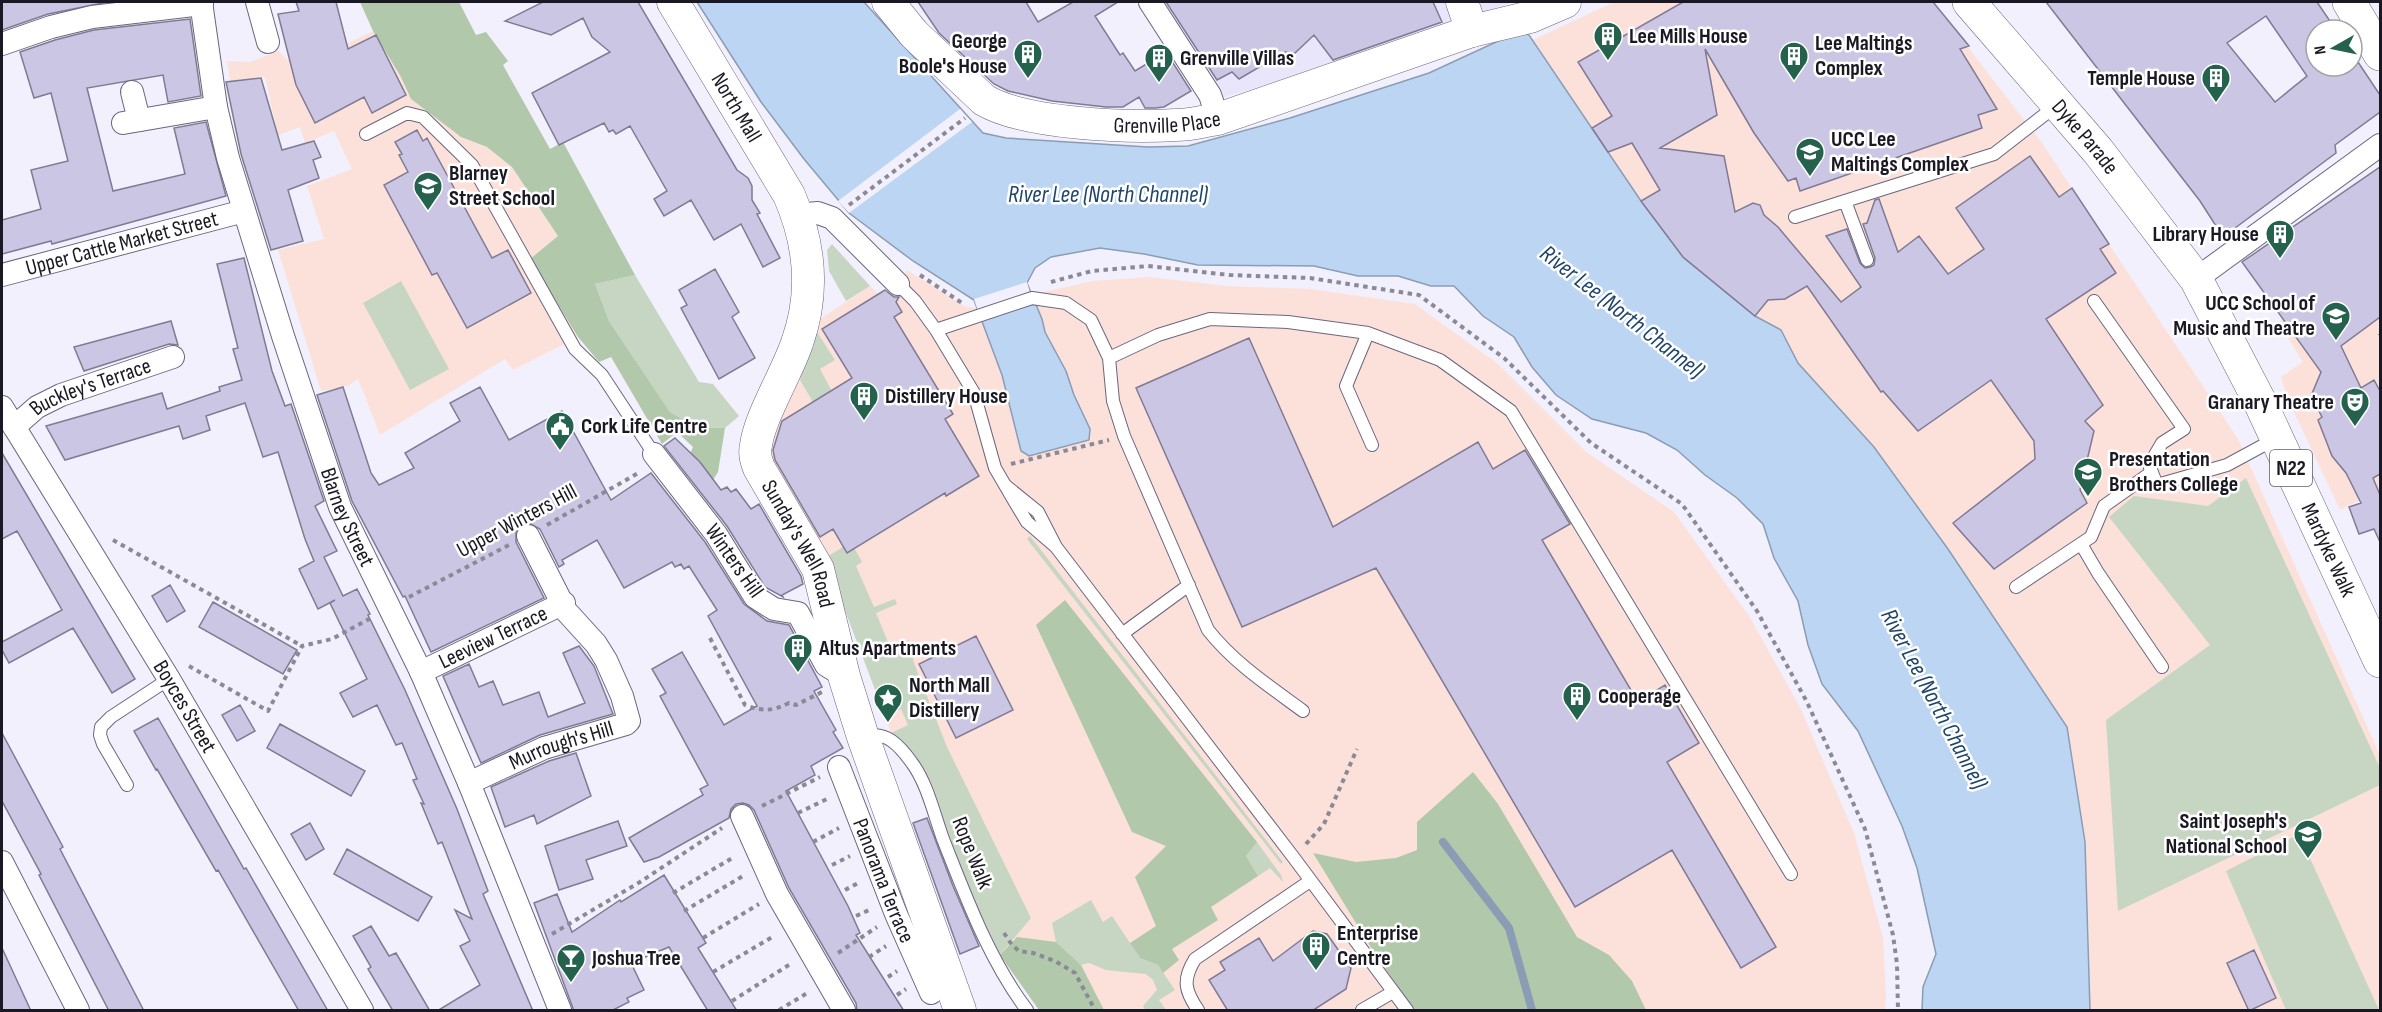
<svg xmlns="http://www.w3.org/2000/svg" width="2382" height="1012" font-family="'Sofia Sans Condensed',sans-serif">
<rect width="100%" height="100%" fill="#f2f0fc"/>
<path fill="#e9e5fb" d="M1158 2H1513L1335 64 1218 99Z"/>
<path fill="#fbe1da" d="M1614 2H1933L2042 143 2238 439 2380 755V1010H2090L2089 928 2067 727 1948 549 1874 447 1798 363 1781 330 1755 316 1684 258 1641 201 1533 40Z
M373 31 401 77 411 99 461 137 487 147 512 167 558 236 530 259 578 337 513 370 505 359 380 435 358 379 348 386 321 391 278 250 324 239 307 186 352 169 334 131 305 143 300 127 278 135 265 77 230 81 227 61 250 62 279 51 287 60 330 48 332 51Z
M2380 210V490L2340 510 2287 397 2281 377 2303 362 2278 322 2284 319 2360 224Z
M907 270 966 307 973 308 1093 281 1149 277 1227 286 1310 289 1415 304 1498 364 1585 451 1674 512 1749 616 1800 707 1854 833 1883 938 1886 996 1885 1010H1039L1000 955 962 874 915 759 891 733 830 565 768 463 773 428 800 380 817 321 870 286 883 299 891 294Z"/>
<path fill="#c7d6c3" d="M832 244 870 286 846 301 829 271 827 250Z
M635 275 699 382 713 384 739 416 725 428 696 427 670 412 609 321 595 284Z
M401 281 449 369 410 390 363 303Z
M815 329 835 360 820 369 833 393 814 404 800 380Z
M2246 478 2380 768V785L2118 911 2106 720 2210 645 2109 517 2134 496 2208 506Z
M1030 536 1283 862 1281 864 1027 539Z
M851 542 862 562 856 566 874 607 895 599 897 604 876 613 890 647 909 640 914 663 947 747 1031 918 1000 955 962 874 915 759 891 733 908 725 901 709 885 716 825 558Z
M2299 834 2379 1010H2286L2226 871Z
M1257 842 1281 875 1283 882 1270 868 1258 876 1246 856Z
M1091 900 1103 922 1112 916 1140 958 1158 965 1175 990 1159 1000 1166 1010H1145L1143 1006 1157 990 1153 980 1146 974 1106 970 1089 963 1081 965 1056 942 1052 923Z"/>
<path fill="#b1c8aa" d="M360 2H459L476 35 486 32 508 61 503 65 550 149 563 142 635 275 595 284 609 321 670 412 696 427 725 428 718 472 713 480 690 454 693 447 677 432 662 444 611 357 599 362 578 337 530 259 558 236 512 167 487 147 461 137 411 99 401 77 373 31Z
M1065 600 1257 842 1246 856 1258 876 1211 907 1218 920 1172 949 1179 960 1163 973 1158 965 1140 958 1130 943 1156 926 1135 877 1166 846 1132 832 1036 625Z
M1473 772 1498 804 1577 937 1609 955 1632 981 1646 1010H1415L1375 954 1313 853 1356 862 1396 858 1417 850V822Z
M1017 937 1056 942 1081 965 1104 1010H1039L1000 955Z"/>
<path fill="#bbd5f2" stroke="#8b9cb4" stroke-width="1.5" d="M697 2H864L983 133 1006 138 1148 147 1188 146 1290 118 1429 73 1509 36 1524 33 1529 35 1641 201 1684 258 1755 316 1781 330 1798 363 1874 447 1948 549 2067 727 2085 842 2090 1010H1922L1923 987 1936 954 1917 868 1902 826 1858 731 1822 684 1808 645 1798 601 1774 558 1763 524 1737 498 1705 475 1677 450 1646 433 1592 419 1556 395 1532 367 1514 337 1483 316 1454 286H1431L1398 276H1358L1314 266 1198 265 1144 254 1100 248 1051 257 1035 268 1027 283 1042 319 1045 332 1066 371 1074 395 1090 429 1089 440 1029 456 1021 451 1002 375 974 300 913 261 849 213 804 159 761 102Z"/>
<path fill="#f2f0fc" d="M960 109 972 122 849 213 838 201Z
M1027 282 1032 300 980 317 974 299Z"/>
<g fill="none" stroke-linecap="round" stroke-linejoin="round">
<path stroke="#8b9cb4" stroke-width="8" d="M1443 842 1509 928 1532 1010"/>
</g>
<path fill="#cbc6e3" stroke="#807a95" stroke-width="1.5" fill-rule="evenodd" d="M2 2H108L48 14 2 30Z
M296 2H336L348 49 376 35 406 95 372 113 364 97 315 123 296 85 278 14 299 11Z
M543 2H638L737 170 748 178 752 186V200L760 213 757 214 780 258 763 267 741 224 714 240 691 200 664 216 654 199 667 191 630 126 616 134 613 130 609 132 604 123 559 145 532 93 610 52 592 37 583 18 551 35 505 21Z
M918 2H1026L1038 22 1073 2H1118L1095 16 1120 55 1123 53 1135 71 1166 52 1191 91 1164 107 1155 108H1145L1139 97 1123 107H1106L1052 101 1008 91 994 84 939 33Z
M1166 2H1433L1442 22 1333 60 1314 35 1295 53 1285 52 1239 79 1232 72 1217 80Z
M1683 2H1933L1969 46 1960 49 1997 109 1978 115 1982 128 1800 191 1796 178 1788 181 1754 133 1705 49 1717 115 1660 148 1724 156 1735 212 1753 203 1760 205 1764 215 1778 227 1841 302 1861 287 1826 236 1847 229 1860 263 1865 268 1870 267 1874 265 1875 258 1863 224 1867 223 1875 200 1879 199 1898 252 1919 236 1948 274 1984 249 1956 208 2030 156 2059 197 2072 188 2109 244 2100 249 2116 273 2046 319 2103 405 2085 421 2094 431 2080 490 2087 503 1994 569 1953 523 2035 459 2034 441 1991 380 1918 431 1883 391 1881 392 1807 286 1785 299 1768 300 1755 316 1683 257 1641 201 1660 190 1632 143 1608 152 1592 128 1612 116 1578 62Z
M2046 2H2317L2336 30H2316V66H2352V53L2380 95V112L2335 145 2336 153 2223 237 2200 201ZM2266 16 2307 76 2275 102 2227 43Z
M190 19 201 96 168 102 163 75 87 88 113 191 185 174 174 128 206 122 226 196 52 244 51 241 2 254V220L41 209 31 170 68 161 51 93 34 98 20 52 55 40 94 30Z
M261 78 282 150 314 141 321 157 313 160 319 178 288 190 303 241 271 250 241 154 226 82Z
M417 130 423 141 427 138 492 258 508 250 531 293 467 328 437 273 432 275 384 185 408 172 399 155 402 154 395 142Z
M2380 167V317L2341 346 2361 388 2374 380 2380 391V474L2373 478 2380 495V542L2374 529 2359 534 2349 507 2361 503 2346 473 2332 456 2318 420 2322 417 2311 396 2321 372 2242 262Z
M244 258 272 371 285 406 291 404 324 501 315 506 337 551 324 557 343 596 357 589 370 614 368 615 405 690 457 809 488 891 483 894 533 1011H437L480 985 460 946 470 941 455 910 472 919 442 842 438 844 421 803 424 804 413 780 417 779 402 743 396 745 377 705 353 717 340 693 367 679 330 603 335 600 318 609 299 569 314 561 305 539 278 452 263 457 245 403 206 416 210 430 183 439 179 426 65 460 46 426 162 393 167 409 220 391 219 387 242 380 233 349 238 348 217 264Z
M715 269 739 312 732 317 755 358 719 379 681 308 687 305 679 290Z
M885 290 894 297H899L896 302 902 312 894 317 953 414 945 419 979 476 946 496 945 493 847 553 833 529 820 537 775 460 773 450 782 421 852 378 822 329Z
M171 321 178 345 169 344 84 371 74 347Z
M1249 338 1333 527 1478 442 1493 469 1525 450 1570 524 1542 540 1638 702 1665 685 1699 743 1667 762 1776 947 1741 968 1672 850 1575 907 1376 568 1242 627 1136 388Z
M343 387 371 473 379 485 414 468 405 453 460 421 450 403 480 387 509 440 562 411 611 500 651 473 705 542 744 604 767 621 789 625 822 687 814 691 836 730 833 732 843 748 811 766 815 775 786 791 848 906 860 933 856 935 904 1011H857L856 1003 789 888 754 810 749 805 743 803 736 804 731 809 729 818 659 857 644 862 629 838 703 795 700 789 708 785 660 696 666 693 652 669 682 652 724 725 757 706 708 616 717 610 689 566 684 569 681 564 675 567 672 562 624 588 597 540 562 560 564 564 559 567 540 529 529 523 522 524 516 529V542L544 598 431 652 405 596 403 597 352 501 317 395Z
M675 438 700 462 721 490 727 487 731 492 736 489 751 509 759 504 801 576 803 584 782 595 783 597 765 587 727 526 664 446Z
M2 453 135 679 112 693 73 628 9 663 2 650V642L62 610 17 531 2 539Z
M170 585 185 611 167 622 152 596Z
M213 602 297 650 283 674 199 627Z
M976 636 1013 710 956 738 919 664Z
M579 646 594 666 613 714 540 735 481 763 443 676 469 664 479 687 493 681 503 705 539 692 548 717 585 703 563 653Z
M240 705 255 731 237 741 222 715Z
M158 718 244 869 246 868 328 1011H299L218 870 216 871 157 769 156 770 134 731Z
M280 724 365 771 351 796 267 748Z
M2 733 63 847 60 849 144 1011H109L39 875 41 874 2 801Z
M576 753 591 796 537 824 534 815 505 827 491 787 549 761Z
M927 818 953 886 979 946 960 954 913 823Z
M618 821 627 846 586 860 593 879 559 890 545 846Z
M310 823 324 849 306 860 291 834Z
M347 849 432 897 418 921 334 874Z
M664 875 706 943 698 948 737 1011H708L669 947 631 963 644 990 627 998 629 1002 611 1011H574L534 903 557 894 572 932 620 900 621 902Z
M371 926 389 956 396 953 430 1011H393L368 969 371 967 353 936Z
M1313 931 1327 934 1351 968 1346 989 1312 1011H1228L1209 980 1225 970 1220 962 1259 938 1273 961Z
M2 948 31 1011H2Z
M2254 950 2276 998 2249 1011 2227 963Z"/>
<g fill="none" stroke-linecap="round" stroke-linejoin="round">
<g stroke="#6b667f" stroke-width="14">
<path id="lane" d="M366 134 407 113 423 117 472 165 575 349 602 375 654 454
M1795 217 1845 201
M1867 260 1845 201 1994 154 2057 105
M898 284 915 301 936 330 974 393 995 468 1016 504 1027 522 1056 547
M2094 301 2184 429 2162 443 2149 465 2157 485 2227 465 2275 439
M936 330 1032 298 1066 303 1091 320 1109 358 1113 401 1124 436 1208 630C1234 663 1269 686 1303 711
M1368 333 1346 386 1372 445
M1109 358 1158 335 1210 319 1288 322 1368 333 1440 360 1511 411 1791 874
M1006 486 1038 512 1056 547 1294 858 1407 1010
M2081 544 2098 573 2162 667
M2016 587 2091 537 2104 506 2152 472
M1122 634 1189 585
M865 737C886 730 900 746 912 763 927 783 934 814 943 839 966 897 989 960 1027 1010
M127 785 103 744 100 735 101 727 111 717 169 679
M1198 1010C1185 991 1182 980 1195 959L1310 881
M1362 1010 1393 992"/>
</g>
<g stroke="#6b667f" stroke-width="24">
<g id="street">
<path id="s1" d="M201 2 216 107 228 158 283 336 340 507 421 672 469 783 560 1010"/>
<path d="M257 2 268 42"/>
<path d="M1150 2 1210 95 1218 119"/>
<path d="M2 44 51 27 92 17 202 4"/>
<path d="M132 92 139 120"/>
<path d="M123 123 216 107"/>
<path d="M797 215 818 213 832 218 898 284"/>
<path id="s2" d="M2 275 244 211"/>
<path d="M2196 279 2380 145"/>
<path id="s3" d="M2 407 169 679 362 1010"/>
<path id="s4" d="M14 427 37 407 61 395 173 357"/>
<path d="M654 454 716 534 755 597 774 609 798 613 826 665 844 676"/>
<path id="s5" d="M421 672 564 603"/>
<path id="s6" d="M839 767 896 914 931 993"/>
<path id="s7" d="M469 783 544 748 626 724 629 721 622 696 606 660 596 644 566 611 528 536"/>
<path d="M742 816 777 894 844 1010"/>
<path d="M2 862 78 1010"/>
</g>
</g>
<g stroke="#6b667f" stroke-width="33">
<g id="secondary">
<path id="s8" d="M673 2 789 195C810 243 815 293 797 343 787 373 760 416 756 445 754 454 756 460 759 468L818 569 844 676 863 737 960 1010"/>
<path id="s9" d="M888 2 914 34 984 100C1024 124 1128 128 1176 125 1190 125 1204 121 1218 119L1472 31 1530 17 1565 2"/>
<path d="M1462 2 1472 31"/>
</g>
</g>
<g stroke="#6b667f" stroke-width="34">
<g id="highway">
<path id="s10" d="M1969 2 2098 151 2196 279 2259 400 2380 661"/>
<path d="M2349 2 2380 54"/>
</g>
</g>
<path stroke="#8b8995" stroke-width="4" stroke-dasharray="4.5 4.5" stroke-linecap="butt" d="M849 205 965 118
M920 275 962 303
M1051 282 1092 271 1148 266 1230 275 1310 278 1419 295 1504 358 1591 443 1682 504 1757 611 1807 702 1865 829 1893 935 1897 964 1898 1010
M2380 335V334
M1011 464 1109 440
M547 525 640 472
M113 540 302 646
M409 597 509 545
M710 638 745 705C763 712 773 711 789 703L796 705 822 692
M189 666 268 711 302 646 332 639 371 618
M762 806 820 777
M798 813 827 799
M813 842 839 828
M1306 844 1324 824 1357 749
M832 865 850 856
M845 890 860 882
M673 893 734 857
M684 911 743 876
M856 916 869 910
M1004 933 1012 945 1019 951 1033 953 1055 961 1075 973 1095 1010
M552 934 640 882 722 828
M703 938 759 904
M838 953 877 927
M869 957 886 946
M713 972 774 936
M888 977 897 971
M897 995 906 989
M732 1001 792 963
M779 1010 809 992"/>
<use href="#lane" stroke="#fff" stroke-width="12"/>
<use href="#street" stroke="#fff" stroke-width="22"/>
<use href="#secondary" stroke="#fff" stroke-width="32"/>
<use href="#highway" stroke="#fff" stroke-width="33"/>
</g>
<defs>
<g id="building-pin" transform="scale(1.5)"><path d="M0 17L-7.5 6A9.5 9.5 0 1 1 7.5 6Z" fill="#24624e" stroke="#fff"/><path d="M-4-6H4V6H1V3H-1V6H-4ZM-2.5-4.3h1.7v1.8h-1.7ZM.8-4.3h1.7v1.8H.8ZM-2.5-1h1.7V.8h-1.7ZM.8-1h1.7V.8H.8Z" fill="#fff"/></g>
<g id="university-pin" transform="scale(1.5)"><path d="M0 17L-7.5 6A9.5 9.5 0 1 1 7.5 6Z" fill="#24624e" stroke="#fff"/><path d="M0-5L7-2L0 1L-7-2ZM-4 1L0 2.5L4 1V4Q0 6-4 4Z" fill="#fff"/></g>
<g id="school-pin" transform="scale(1.5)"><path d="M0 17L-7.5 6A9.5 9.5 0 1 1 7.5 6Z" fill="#24624e" stroke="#fff"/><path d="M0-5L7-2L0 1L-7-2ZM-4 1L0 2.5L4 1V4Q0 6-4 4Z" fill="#fff"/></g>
<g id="theatre-pin" transform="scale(1.5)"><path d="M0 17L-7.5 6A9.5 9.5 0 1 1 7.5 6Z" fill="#24624e" stroke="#fff"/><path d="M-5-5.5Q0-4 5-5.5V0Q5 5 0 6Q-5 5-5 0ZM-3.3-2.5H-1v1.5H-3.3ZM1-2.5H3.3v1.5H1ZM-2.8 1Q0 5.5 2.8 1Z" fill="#fff"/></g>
<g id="civic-pin" transform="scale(1.5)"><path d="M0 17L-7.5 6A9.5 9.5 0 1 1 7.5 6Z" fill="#24624e" stroke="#fff"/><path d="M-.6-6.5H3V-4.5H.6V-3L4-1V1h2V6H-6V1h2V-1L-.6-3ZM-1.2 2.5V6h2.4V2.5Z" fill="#fff"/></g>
<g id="sight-pin" transform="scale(1.5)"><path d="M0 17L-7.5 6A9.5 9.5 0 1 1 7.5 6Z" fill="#24624e" stroke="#fff"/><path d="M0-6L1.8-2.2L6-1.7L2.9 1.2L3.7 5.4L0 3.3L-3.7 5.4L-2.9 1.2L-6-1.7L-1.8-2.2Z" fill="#fff"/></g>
<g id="bar-pin" transform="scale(1.5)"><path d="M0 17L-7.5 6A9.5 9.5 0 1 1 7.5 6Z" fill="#24624e" stroke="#fff"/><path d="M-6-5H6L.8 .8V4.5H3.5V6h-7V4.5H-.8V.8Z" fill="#fff"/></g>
</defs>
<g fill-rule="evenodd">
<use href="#building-pin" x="1608" y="36"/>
<use href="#building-pin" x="1028" y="54"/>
<use href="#building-pin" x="1794" y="56"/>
<use href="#building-pin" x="1159" y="58"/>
<use href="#building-pin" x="2216" y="78"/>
<use href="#university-pin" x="1810" y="152"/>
<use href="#school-pin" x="428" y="186"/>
<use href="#building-pin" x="2280" y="234"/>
<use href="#university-pin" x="2336" y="316"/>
<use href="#building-pin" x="864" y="396"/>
<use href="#theatre-pin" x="2355" y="402"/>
<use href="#civic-pin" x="560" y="426"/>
<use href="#school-pin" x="2088" y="472"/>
<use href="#building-pin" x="798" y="648"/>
<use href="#building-pin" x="1577" y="696"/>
<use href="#sight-pin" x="888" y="698"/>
<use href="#school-pin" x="2308" y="834"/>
<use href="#building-pin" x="1316" y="946"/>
<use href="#bar-pin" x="571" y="958"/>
</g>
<g text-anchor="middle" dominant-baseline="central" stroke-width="5" stroke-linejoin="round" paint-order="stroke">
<rect fill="#fff" stroke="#5f5d64" stroke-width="1.5" x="2270" y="450" width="42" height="36" rx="4.5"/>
<g font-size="21" font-weight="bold" fill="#1a1822">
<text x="2291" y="468">N22</text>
</g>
<g font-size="22" font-weight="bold" fill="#1a1822" stroke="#fff" text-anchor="start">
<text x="1629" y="36">Lee Mills House</text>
<text x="1007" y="41" text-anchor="end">George<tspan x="1007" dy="25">Boole's House</tspan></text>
<text x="1815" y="43">Lee Maltings<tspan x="1815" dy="25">Complex</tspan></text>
<text x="1180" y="58">Grenville Villas</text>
<text x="2195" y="78" text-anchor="end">Temple House</text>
<text x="1831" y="139">UCC Lee<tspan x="1831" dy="25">Maltings Complex</tspan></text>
<text x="449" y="173">Blarney<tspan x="449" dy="25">Street School</tspan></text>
<text x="2259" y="234" text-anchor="end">Library House</text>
<text x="2315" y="303" text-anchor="end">UCC School of<tspan x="2315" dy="25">Music and Theatre</tspan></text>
<text x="885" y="396">Distillery House</text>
<text x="2334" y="402" text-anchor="end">Granary Theatre</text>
<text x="581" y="426">Cork Life Centre</text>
<text x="2109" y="459">Presentation<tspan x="2109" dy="25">Brothers College</tspan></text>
<text x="819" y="648">Altus Apartments</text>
<text x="909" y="685">North Mall<tspan x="909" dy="25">Distillery</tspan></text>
<text x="1598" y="696">Cooperage</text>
<text x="2287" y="821" text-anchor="end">Saint Joseph's<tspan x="2287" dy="25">National School</tspan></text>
<text x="1337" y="933">Enterprise<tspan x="1337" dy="25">Centre</tspan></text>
<text x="592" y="958">Joshua Tree</text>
</g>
<g font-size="22" fill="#1a1822" stroke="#fff">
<text stroke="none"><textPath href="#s8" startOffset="123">North Mall</textPath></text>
<text stroke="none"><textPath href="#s9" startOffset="324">Grenville Place</textPath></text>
<text stroke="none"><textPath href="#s10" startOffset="178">Dyke Parade</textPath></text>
<text stroke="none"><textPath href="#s2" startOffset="124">Upper Cattle Market Street</textPath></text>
<text stroke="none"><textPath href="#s4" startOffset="88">Buckley's Terrace</textPath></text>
<text stroke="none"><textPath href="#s1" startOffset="537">Blarney Street</textPath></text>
<text transform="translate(517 521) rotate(-28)">Upper Winters Hill</text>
<text stroke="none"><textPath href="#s8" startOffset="597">Sunday's Well Road</textPath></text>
<text stroke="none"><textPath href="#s10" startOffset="660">Mardyke Walk</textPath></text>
<text transform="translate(734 561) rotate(55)">Winters Hill</text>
<text stroke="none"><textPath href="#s5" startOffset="80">Leeview Terrace</textPath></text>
<text stroke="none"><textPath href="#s3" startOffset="351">Boyces Street</textPath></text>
<text stroke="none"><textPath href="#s7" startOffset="100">Murrough's Hill</textPath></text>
<text transform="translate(972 853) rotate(68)">Rope Walk</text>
<text stroke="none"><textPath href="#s6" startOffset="122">Panorama Terrace</textPath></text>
</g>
<g font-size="24" font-style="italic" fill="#1f456b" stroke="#fff">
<text x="1108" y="194">River Lee (North Channel)</text>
<text transform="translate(1622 312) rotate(38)">River Lee (North Channel)</text>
<text transform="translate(1934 699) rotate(62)">River Lee (North Channel)</text>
</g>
</g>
<rect width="2382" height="1012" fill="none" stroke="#1a1822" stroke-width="6"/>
<g transform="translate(2334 48) rotate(261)"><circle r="28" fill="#ffffff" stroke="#a3a3a7" stroke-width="1.5"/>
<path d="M0-4.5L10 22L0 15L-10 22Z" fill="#24624e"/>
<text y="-9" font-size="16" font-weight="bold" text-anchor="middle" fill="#1a1822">N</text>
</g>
</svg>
